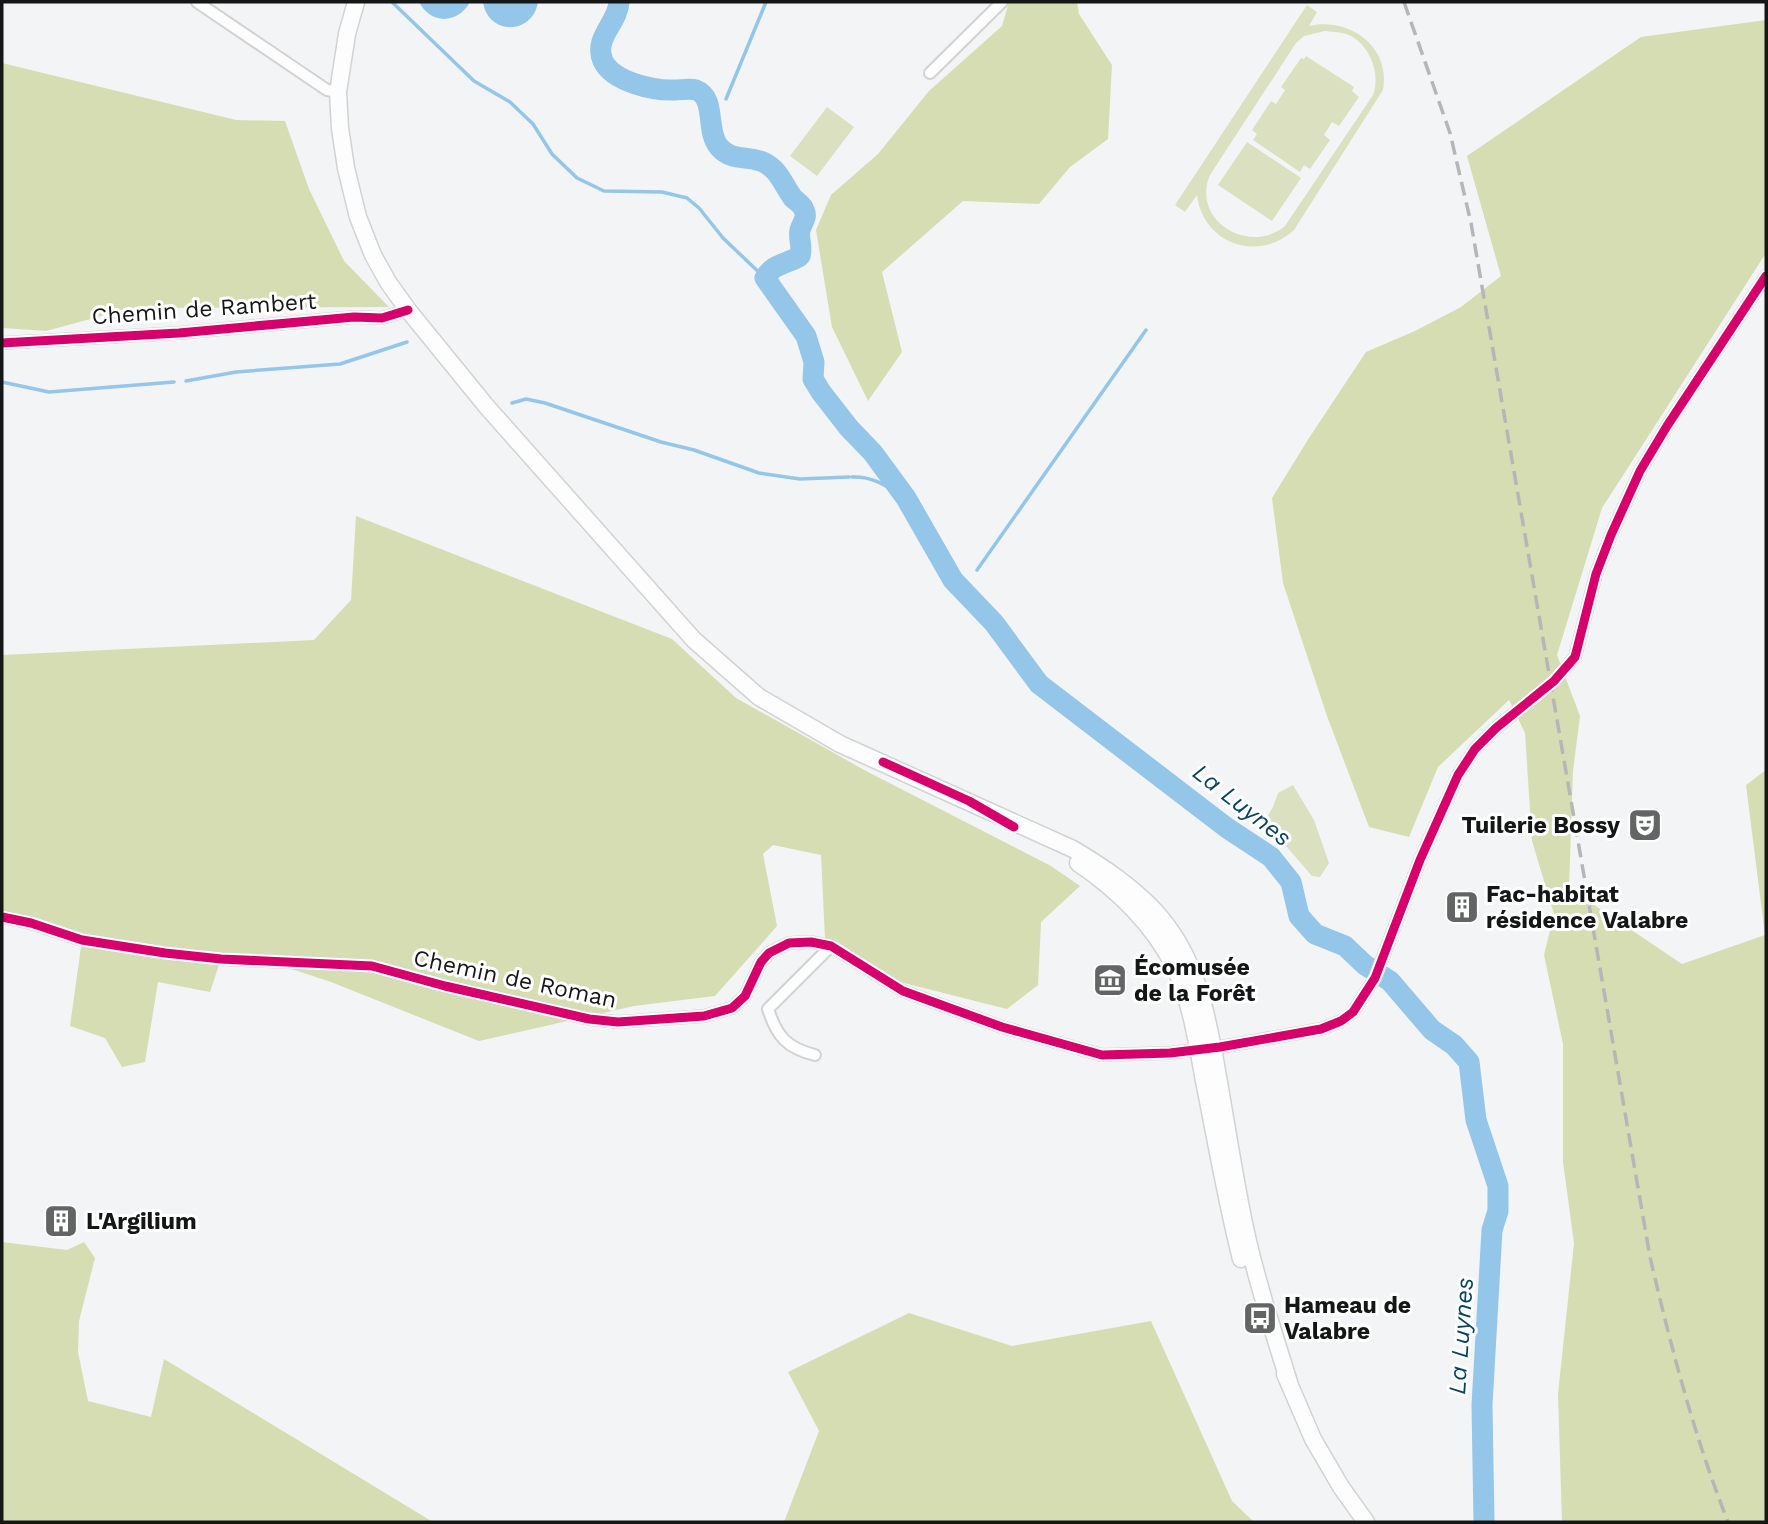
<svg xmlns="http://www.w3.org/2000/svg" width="1768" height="1524" font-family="'Work Sans',sans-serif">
<rect width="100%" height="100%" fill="#f3f4f5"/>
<path fill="#dbe1c0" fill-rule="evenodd" d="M1307 5 1317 12 1309 26C1349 17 1391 46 1383 90L1294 230C1258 263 1203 244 1197 195L1185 212 1175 205ZM1325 31C1333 32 1342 32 1349 35 1370 45 1381 74 1373 95L1285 226C1248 256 1191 220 1210 175L1296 43 1304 36Z
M1306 56 1354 87 1352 91 1359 97 1339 126 1332 122 1324 135 1330 140 1310 169 1304 165 1300 172 1253 140 1257 134 1252 130 1271 101 1276 104 1285 90 1281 87 1301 58 1304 59Z
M827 107 854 127 817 176 790 156Z
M1247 142 1301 178 1272 221 1218 185Z
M1293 785 1314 820 1329 863 1320 877 1312 876 1286 846 1261 827 1273 807 1278 793Z"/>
<path fill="#d6ddb2" d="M1009 2H1077L1079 14 1112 65 1108 139 1070 167 1039 204 963 201 882 272 902 352 868 401 832 327 816 230 831 195 878 154 929 91 1002 26Z
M1766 20V253L1602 508 1557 655 1580 716 1573 771 1569 888 1682 964 1765 935 1746 785 1766 770V1522H1562L1558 1394 1574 1243 1563 1162V1044L1544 955 1554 914 1532 841 1525 733 1509 700 1438 767 1409 837 1369 827 1327 716 1283 583 1272 498 1309 438 1366 352 1415 331 1461 307 1501 276 1467 156 1641 37Z
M2 63 236 120 285 121 309 189 344 261 389 307 131 308 46 331 2 328Z
M356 516 672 639 736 698 866 771 1051 866 1080 886 1041 922 1038 985 1007 1009 900 982 825 938 821 855 773 845 763 854 777 926 715 996 634 1006 479 1041 331 982 261 959H221L210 992 158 982 145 1062 122 1067 105 1038 70 1026 82 940 2 917V655L314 640 351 600Z
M2 1242 67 1250 84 1242 95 1258 79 1321 78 1352 88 1401 151 1417 164 1359 433 1522H2Z
M909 1313 1012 1346 1151 1321 1232 1501 1254 1522H784L819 1431 788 1372Z"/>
<path fill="#94c6ea" d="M419 2H470C458 24 431 25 419 2Z
M483 2H538C533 35 488 36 483 2Z"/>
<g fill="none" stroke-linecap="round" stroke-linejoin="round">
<path stroke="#94c6ea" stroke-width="3.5" d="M392 2 474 81 510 102 533 124 552 154 577 178 604 191 662 192 687 198 699 208 723 238 765 278
M726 99 766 2
M713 134 718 122
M186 381 236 372 340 364 407 342
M2 382 49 392 174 382
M512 403 526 399 545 403 661 442 694 450 759 473 800 479 849 477
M852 477C874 476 888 487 906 498
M977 570 1146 330"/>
<path stroke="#94c6ea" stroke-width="21" d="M619 2C618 23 593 38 603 61 613 82 654 91 675 90 681 90 690 88 696 90 717 98 705 131 719 147 732 162 747 155 763 162 780 170 783 185 793 198 797 202 803 205 804 210 808 217 802 223 800 230 798 239 803 247 800 256 787 264 772 264 765 278L806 336 814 362 813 379 821 392 849 428 873 453 906 498 953 580 994 623 1039 684 1227 828 1271 857 1291 882 1299 916 1315 934 1345 946 1365 965 1390 981 1432 1030 1454 1045 1469 1062 1476 1120 1498 1186V1211L1492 1230 1482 1405 1484 1522"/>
<g stroke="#d1d2d2" stroke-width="14">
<path id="street" d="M197 2 327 90 338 92
M930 73 1002 2
M2 343 179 333 354 317 382 318 408 310
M2 917 31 923 82 940 165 953 221 959 372 966 445 986 589 1019 618 1022 704 1016 732 1008 745 996 761 962 769 953 789 943 811 942 831 946 903 991 1002 1027 1102 1055 1170 1053 1220 1047 1321 1029 1341 1021 1353 1012 1375 978 1420 860 1458 775 1475 749 1496 728 1554 681 1575 657 1596 574 1611 535 1640 471 1667 426 1766 276
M815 1055C787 1048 777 1037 768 1009L831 946"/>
</g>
<g stroke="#d1d2d2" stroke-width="19">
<path id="secondary" d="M356 2 347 34 338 92 340 128 346 168 358 217 373 255 388 282 408 310 487 407 694 640 759 697 840 744 1073 849C1103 867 1130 885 1154 910 1196 955 1207 1012 1217 1071 1225 1116 1232 1162 1241 1208 1252 1267 1271 1324 1289 1382
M1078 863C1117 889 1154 925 1175 968 1191 1002 1197 1043 1204 1081 1216 1140 1226 1200 1241 1259
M1285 1374 1313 1439 1341 1487 1366 1522"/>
</g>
<use href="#street" stroke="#fdfdfe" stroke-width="10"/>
<use href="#secondary" stroke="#fdfdfe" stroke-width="16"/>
<path stroke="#b6b6b6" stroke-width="3.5" stroke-dasharray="14 7" stroke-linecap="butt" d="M1404 2 1450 133 1471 223 1650 1257C1671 1347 1694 1436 1728 1522"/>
<g stroke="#fff" stroke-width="13">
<path id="cycleway" d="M2 343 179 333 354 317 382 318 408 310
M883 762 969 801 1014 827
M2 917 31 923 82 940 165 953 221 959 372 966 445 986 589 1019 618 1022 704 1016 732 1008 745 996 761 962 769 953 789 943 811 942 831 946 903 991 1002 1027 1102 1055 1170 1053 1220 1047 1321 1029 1341 1021 1353 1012 1375 978 1420 860 1458 775 1475 749 1496 728 1554 681 1575 657 1596 574 1611 535 1640 471 1667 426 1766 276"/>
</g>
<use href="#cycleway" stroke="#d6006c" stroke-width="9"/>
</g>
<defs>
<g id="theatre-square" transform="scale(1.75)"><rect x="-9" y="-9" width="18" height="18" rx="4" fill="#636464" stroke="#fff"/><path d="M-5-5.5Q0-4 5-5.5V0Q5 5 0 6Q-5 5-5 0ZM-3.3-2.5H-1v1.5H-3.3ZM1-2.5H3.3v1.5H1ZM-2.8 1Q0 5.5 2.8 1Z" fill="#fff"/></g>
<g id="building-square" transform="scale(1.75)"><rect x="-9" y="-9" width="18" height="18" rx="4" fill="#636464" stroke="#fff"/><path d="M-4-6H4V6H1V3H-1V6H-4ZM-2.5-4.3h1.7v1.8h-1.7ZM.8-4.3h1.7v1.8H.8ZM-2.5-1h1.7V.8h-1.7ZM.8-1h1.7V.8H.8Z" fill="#fff"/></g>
<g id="museum-square" transform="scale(1.75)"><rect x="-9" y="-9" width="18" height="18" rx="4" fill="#636464" stroke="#fff"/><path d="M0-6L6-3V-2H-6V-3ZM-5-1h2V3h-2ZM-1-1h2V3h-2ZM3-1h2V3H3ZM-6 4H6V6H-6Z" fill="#fff"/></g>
<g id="bus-square" transform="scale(1.75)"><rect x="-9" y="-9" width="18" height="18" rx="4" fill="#636464" stroke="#fff"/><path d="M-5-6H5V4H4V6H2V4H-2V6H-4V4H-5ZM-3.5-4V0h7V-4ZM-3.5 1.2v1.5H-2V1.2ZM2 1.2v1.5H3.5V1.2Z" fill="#fff"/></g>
</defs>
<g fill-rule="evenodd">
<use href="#theatre-square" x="1645" y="825"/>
<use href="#building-square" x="1462" y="907"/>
<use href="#museum-square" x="1110" y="980"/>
<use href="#building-square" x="61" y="1221"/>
<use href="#bus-square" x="1260" y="1318"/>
</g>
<g text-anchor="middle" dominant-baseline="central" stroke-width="6" stroke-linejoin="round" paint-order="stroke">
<g font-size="23" fill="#151616" stroke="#fff">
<text transform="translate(204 309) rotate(-4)">Chemin de Rambert</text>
<text transform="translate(515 979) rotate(12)">Chemin de Roman</text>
</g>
<g font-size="23" font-weight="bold" fill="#151616" stroke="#fff" text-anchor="start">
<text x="1620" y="825" text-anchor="end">Tuilerie Bossy</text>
<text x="1486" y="894">Fac-habitat<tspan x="1486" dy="26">résidence Valabre</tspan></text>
<text x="1134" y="967">Écomusée<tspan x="1134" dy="26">de la Forêt</tspan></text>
<text x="86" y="1221">L'Argilium</text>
<text x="1284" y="1305">Hameau de<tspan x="1284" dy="26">Valabre</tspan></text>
</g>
<g font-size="24" font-style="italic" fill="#084263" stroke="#fff">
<text transform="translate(1242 805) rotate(38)">La Luynes</text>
<text transform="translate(1461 1336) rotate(-86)">La Luynes</text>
</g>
</g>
<rect width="1768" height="1524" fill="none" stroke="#151616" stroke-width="7"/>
</svg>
